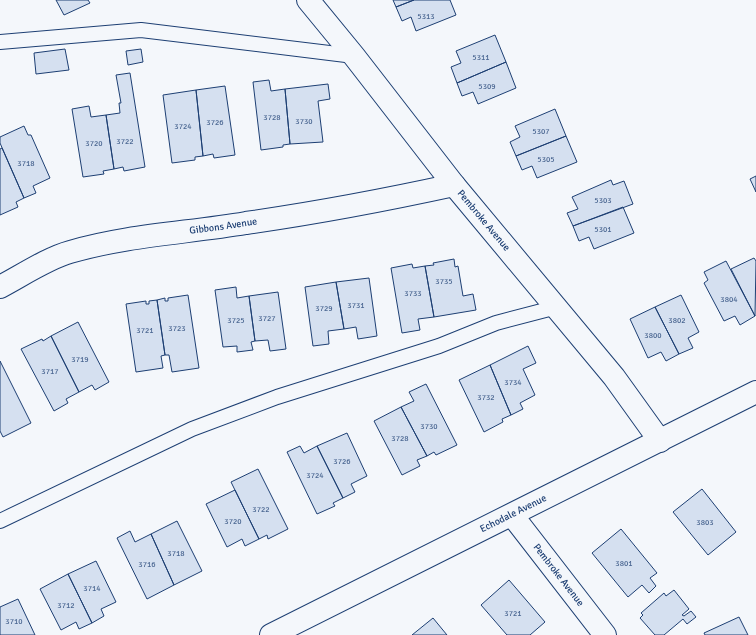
<svg xmlns="http://www.w3.org/2000/svg" width="756" height="635" font-family="Signika,sans-serif">
<rect width="100%" height="100%" fill="#f4f7fb"/>
<path fill="#d5e0f0" stroke="#1d3f73" d="M56 0H88L90 3 64 15Z
M393 0H414L396 7Z
M414 0H450L456 15 416 31 411 17 402 21 396 7Z
M495 35 506 62 457 83 451 67 461 63 456 51Z
M65 49 69 70 36 74 34 53Z
M141 49 143 62 128 65 126 51Z
M506 62 516 88 478 104 473 92 462 96 457 83Z
M130 73 145 167 124 171 123 167 114 169 106 115 120 113 119 103H121L116 75Z
M269 80 271 91 285 89 290 144 283 145V147L261 150 253 82Z
M328 84 330 99 318 101 323 142 290 144 285 89Z
M225 86 235 155 214 158 213 154 203 156 196 90Z
M196 90 203 156 195 157V160L172 163 163 95Z
M89 106 91 117 106 115 114 169 103 171 104 174 83 177 72 109Z
M555 109 566 136 516 156 510 142 520 137 515 126Z
M24 126 28 135H31L50 178 33 186 36 193 24 198 0 143V137Z
M566 136 577 162 537 178 532 166 522 170 516 156Z
M2 148 24 198 16 202 18 207 0 215V149Z
M756 176V192L750 179Z
M611 180 613 185 624 181 633 204 573 226 567 213 578 209 572 197Z
M623 207 634 233 594 249 589 237 579 241 573 226Z
M754 258 756 261 755 316 731 269Z
M454 259 455 267 458 266 463 296 473 294 476 310 434 317 425 266 434 265 433 263Z
M726 261 755 316 740 325 735 316 724 321 704 283 708 280 704 272Z
M412 264 413 268 425 266 434 317 418 319 420 330 402 333 391 268Z
M369 278 377 336 358 339 356 327 344 329 336 282Z
M336 282 344 329 328 331 329 344 313 346 305 287Z
M236 287 237 298 249 296 255 341 251 342 253 350 237 352V346L223 347 215 290Z
M278 292 286 349 270 351 268 340 255 341 249 296Z
M188 295 199 368 172 372 169 355H165L157 300 165 298V301H168V298Z
M681 295 699 332 688 338 693 348 679 354 655 307Z
M157 300 165 355 161 356 163 368 136 372 126 304 146 301V304H149V301Z
M655 307 679 354 666 361 661 352 648 358 630 319Z
M78 322 109 382 95 390 92 385 79 392 51 336Z
M51 336 79 392 66 399 68 403 54 411 21 349 42 339 43 341Z
M528 346 536 363 523 369 535 395 520 403 523 409 511 415 490 365Z
M0 361 31 423 3 437 0 431Z
M490 365 511 415 502 419 503 422 484 432 459 380Z
M426 384 457 445 436 455 434 452 427 456 401 407 414 401 409 392Z
M401 407 427 456 417 460 420 466 402 475 374 421Z
M347 433 367 476 351 484 355 492 343 498 317 446Z
M300 446 304 453 317 446 343 498 333 503 335 506 317 514 287 452Z
M258 469 288 529 268 539 267 535 259 539 231 482Z
M702 489 736 532 708 555 673 512Z
M235 490 259 539 245 546 242 539 227 547 206 504Z
M177 521 202 571 174 585 151 534Z
M621 529 657 573 650 578 656 586 649 593 642 585 628 597 592 553Z
M130 531 135 542 151 534 174 585 147 599 117 538Z
M96 561 116 602 101 609 104 616 92 623 68 574Z
M68 574 92 623 79 629 76 622 61 630 40 589Z
M509 580 545 622 530 635H507L481 605Z
M674 590 689 609 682 615 684 616 691 611 696 617 687 624 683 619 664 635H655L640 618 643 615 641 613 664 593 666 596Z
M18 599 35 635H0V607Z
M739 617 748 635H705L704 633Z
M433 618 447 635H412Z"/>
<g fill="none" stroke-linecap="round" stroke-linejoin="round">
<g stroke="#1d3f73" stroke-width="16">
<path id="service" d="M0 42 141 30 354 56
M0 521 192 429 277 397 439 346 496 323 557 307"/>
</g>
<g stroke="#1d3f73" stroke-width="24">
<g id="minor">
<path id="s1" d="M308 0 354 56 454 185 614 377 660 441"/>
<path id="s2" d="M0 287C21 276 48 258 70 252 128 235 187 233 246 223 316 213 385 200 454 185"/>
<path id="s3" d="M512 515 605 635"/>
</g>
</g>
<g stroke="#1d3f73" stroke-width="24">
<g id="secondary">
<path id="s4" d="M271 635 756 392"/>
</g>
</g>
<use href="#service" stroke="#f4f7fb" stroke-width="14"/>
<use href="#minor" stroke="#f4f7fb" stroke-width="22"/>
<use href="#secondary" stroke="#f4f7fb" stroke-width="22"/>
</g>
<g text-anchor="middle" dominant-baseline="central" stroke-width="3" stroke-linejoin="round" paint-order="stroke">
<g font-size="8" fill="#4b6792">
<text x="426" y="16">5313</text>
<text x="481" y="57">5311</text>
<text x="487" y="86">5309</text>
<text x="272" y="117">3728</text>
<text x="304" y="121">3730</text>
<text x="215" y="122">3726</text>
<text x="183" y="126">3724</text>
<text x="541" y="131">5307</text>
<text x="125" y="141">3722</text>
<text x="94" y="143">3720</text>
<text x="546" y="159">5305</text>
<text x="26" y="163">3718</text>
<text x="603" y="200">5303</text>
<text x="603" y="229">5301</text>
<text x="444" y="281">3735</text>
<text x="413" y="293">3733</text>
<text x="729" y="299">3804</text>
<text x="356" y="305">3731</text>
<text x="324" y="308">3729</text>
<text x="267" y="318">3727</text>
<text x="236" y="320">3725</text>
<text x="677" y="320">3802</text>
<text x="177" y="328">3723</text>
<text x="145" y="330">3721</text>
<text x="653" y="335">3800</text>
<text x="80" y="359">3719</text>
<text x="50" y="371">3717</text>
<text x="513" y="382">3734</text>
<text x="486" y="397">3732</text>
<text x="429" y="426">3730</text>
<text x="400" y="438">3728</text>
<text x="342" y="461">3726</text>
<text x="315" y="475">3724</text>
<text x="261" y="509">3722</text>
<text x="233" y="521">3720</text>
<text x="705" y="522">3803</text>
<text x="176" y="553">3718</text>
<text x="624" y="563">3801</text>
<text x="147" y="564">3716</text>
<text x="92" y="588">3714</text>
<text x="66" y="605">3712</text>
<text x="513" y="613">3721</text>
<text x="14" y="621">3710</text>
</g>
<g font-size="10" fill="#1d3f73" stroke="#f4f7fb">
<text stroke="none"><textPath href="#s1" startOffset="282">Pembroke Avenue</textPath></text>
<text stroke="none"><textPath href="#s2" startOffset="234">Gibbons Avenue</textPath></text>
<text stroke="none"><textPath href="#s4" startOffset="271">Echodale Avenue</textPath></text>
<text stroke="none"><textPath href="#s3" startOffset="76">Pembroke Avenue</textPath></text>
</g>
</g>
</svg>
